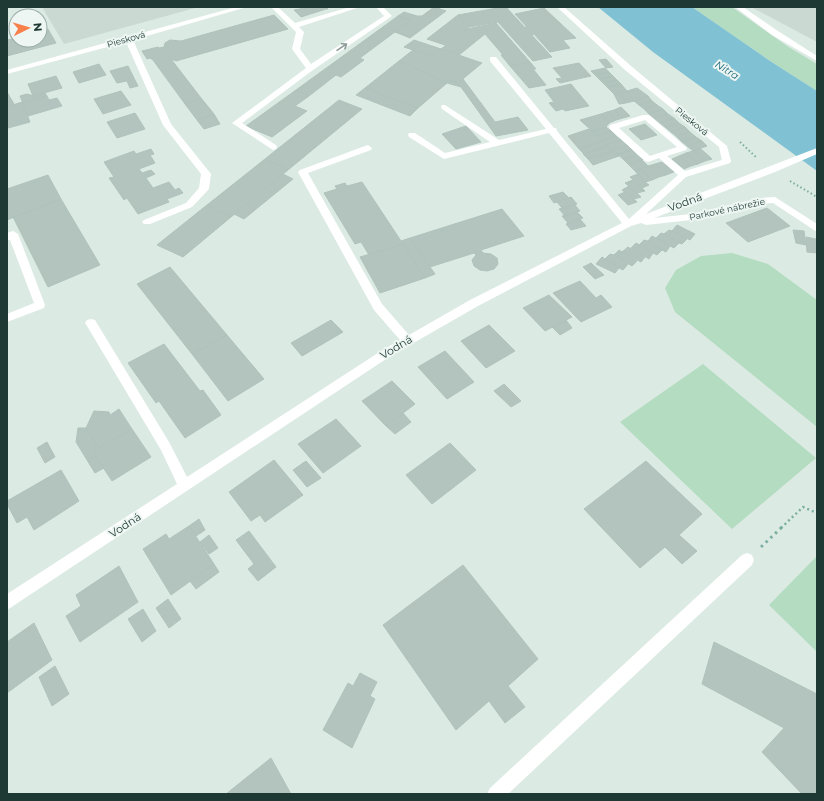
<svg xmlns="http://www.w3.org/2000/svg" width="824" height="801" font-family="Montserrat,sans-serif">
<rect width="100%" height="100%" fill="#dceae4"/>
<path fill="#cbd9d3" d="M42 7H199L64 44Z
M751 7H817V42L753 8Z"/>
<path fill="#b4dcc1" d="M692 7H732L787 46 817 64V91L770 61Z
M732 253 768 264 817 300V427L675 312 665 288 676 270 701 256Z
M703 364 816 458 732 529 620 422Z
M817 556V652L769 605Z"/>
<path fill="#80c2d3" d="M598 7H692L770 61 817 91V171L653 52Z"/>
<path fill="#b2c4bd" stroke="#afc3bc" d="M310 7H326L328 9H326L301 17 294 10Z
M434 7 446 11 410 38 395 32 411 20 398 16 404 12 417 16H422Z
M503 7H506L552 57 533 61 498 22 469 27 458 15Z
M544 8 576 38 563 40 570 48 550 52 534 34 532 35 525 27H527L515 14Z
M274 15 288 29 176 61 171 59 201 98 185 104 153 60 150 58 147 59 142 51 158 47 159 48 164 47 165 43 170 40 181 41Z
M458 15 469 27 467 29 445 45 427 39Z
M398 16 411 20 360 58 364 60 341 77 336 75 309 96 296 90Z
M496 23 530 62 510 66 501 55H503L485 34 459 55 441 49 467 29Z
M48 29 56 43 7 56V40L16 38V40H40V31Z
M414 40 423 43 413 50 404 47Z
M423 43 441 49 431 57 413 50Z
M441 49 482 63 458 83 450 80 447 83 399 61 413 50 431 57Z
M606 59 613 67 606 68 599 60Z
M399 61 447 83 418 108 365 88Z
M530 62 536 69H533L546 85 529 88 510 66Z
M579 63 591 76 560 83 556 79 562 78 553 68Z
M99 64 106 75 79 83 73 72Z
M128 66 138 86 130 88 127 81 117 83 110 71Z
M605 68 609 72 595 75 591 71Z
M609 72 613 76 599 79 595 75Z
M56 76 62 88 33 96 28 84Z
M613 76 617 80 603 83 599 79Z
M463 79 495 122 518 117 528 130 496 136 461 87 447 83 450 80 458 83Z
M617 80 621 84 607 87 603 83Z
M571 84 589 106 565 111 563 109 556 111 549 103 554 102 545 90Z
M621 84 627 91 614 94 607 87Z
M365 88 418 108 410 116 356 95Z
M637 88 648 96 634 101 627 91Z
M296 90 309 96 295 106 307 111 272 137 246 126Z
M121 91 131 105 103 114 94 99Z
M627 91 634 101 626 103 620 92Z
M7 92 14 104 7 107Z
M620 92 626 103 619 104 614 94Z
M45 93 47 96 35 99 34 96Z
M27 94 34 96 35 99 23 103 20 96Z
M47 96 49 100 57 98 62 106 28 116 22 103Z
M648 96 652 101 639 105 634 101Z
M201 98 214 114 197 120 185 104Z
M339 100 362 109 288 170 265 159Z
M652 101 657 105 644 109 639 105Z
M22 102 30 122 8 128 7 107Z
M657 105 663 109 649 114 644 109Z
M621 107 630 116 623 118 614 110Z
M663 109 668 114 654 118 649 114Z
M614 110 623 118 616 120 607 112Z
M607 112 616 120 609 123 601 114Z
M135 113 145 129 117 138 107 122Z
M214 114 220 124 204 129 197 120Z
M601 114 609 123 606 127 592 131 580 120Z
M668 114 674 118 660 123 654 118Z
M674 118 679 123 665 127 660 123Z
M679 123 685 127 671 132 665 127Z
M645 124 657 135 641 140 629 129Z
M466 126 481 142 456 149 442 134Z
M606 127 611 131 597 136 592 131Z
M685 127 690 132 676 136 671 132Z
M589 129 602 141 579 149 568 136Z
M611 131 616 136 602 140 597 136Z
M690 132 696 137 681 141 676 136Z
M616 136 621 140 607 145 602 140Z
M696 137 702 141 687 146 681 141Z
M621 140 627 145 612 150 607 145Z
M602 141 608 146 584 154 579 149Z
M702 141 707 146 693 151 687 146Z
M627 145 632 150 617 154 612 150Z
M608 146 613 151 588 159 583 154Z
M700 148 712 159 705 161 693 151Z
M151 149 154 154 150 155 155 163 139 169 142 173 151 170 155 174 146 178 153 188 169 182 175 190 179 188 183 193 167 199 169 202 138 214 127 198 124 200 109 178 114 177 104 162 134 151 136 154Z
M632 150 637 155 623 159 617 154Z
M613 151 619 156 593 165 588 159Z
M693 151 705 161 698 164 686 153Z
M686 153 698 164 691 166 679 156Z
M637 155 643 160 628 164 623 159Z
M679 156 691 166 684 169 672 159Z
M265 159 288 170 231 217 207 205Z
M642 160 648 166 635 171 628 164Z
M662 162 674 172 666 175 655 164Z
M655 164 666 175 659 177 648 166Z
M648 166 659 177 652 180 640 169Z
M640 169 652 180 645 182 635 171Z
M283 174 293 179 244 219 234 214Z
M638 174 645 182 649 185 642 188 630 177Z
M48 175 61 199 7 220V189Z
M633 180 642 188 645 191 637 193 625 183Z
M362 182 401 241 403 244 369 255 361 242 355 244 324 193 337 189 335 186 345 183 347 186Z
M629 186 637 193 641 197 634 199 622 190Z
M563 192 569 198 554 203 549 196Z
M625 192 634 199 637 202 628 205 618 195Z
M571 197 577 204 562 208 557 202Z
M61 199 100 265 48 287 13 217Z
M574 204 580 211 565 216 559 209Z
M207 205 231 217 183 257 157 245Z
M767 208 790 226 748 242 726 223Z
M502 209 524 236 481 250 483 253 491 254 497 258 498 264 494 269 487 271 480 270 474 266 472 260 476 255 474 253 430 267 410 238Z
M577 212 583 218 568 223 562 216Z
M580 219 586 226 571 230 566 224Z
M677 225 695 234 690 240 672 231Z
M669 230 672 231 687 239 682 244 679 243 664 234Z
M793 230 804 231 806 245 796 243Z
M661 233 664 234 679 243 674 248 670 246 656 238Z
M652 236 656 238 670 246 666 252 662 250 648 241Z
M806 237 816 239 817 253 807 252Z
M410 238 430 267 435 274 425 278 401 241Z
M644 240 648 241 662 250 657 255 653 253 639 245Z
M636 243 653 253 649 259 631 248Z
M403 244 425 278 380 293 360 257Z
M628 247 645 257 641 262 622 252Z
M619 250 637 261 632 266 614 255Z
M610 254 614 255 628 264 623 270 619 268 605 259Z
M602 257 605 259 619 268 615 273 596 264Z
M591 263 604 275 595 279 583 267Z
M170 267 227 335 192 354 137 284Z
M580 281 596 298 601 295 612 307 581 322 553 293Z
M549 295 572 317 545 331 523 308Z
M331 320 343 332 302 356 291 343Z
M566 320 572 328 560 335 552 327Z
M489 325 515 351 486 368 461 341Z
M227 335 264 379 228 401 192 354Z
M164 344 200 391 203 390 221 415 185 438 159 401 156 403 128 363Z
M445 351 474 382 447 399 418 367Z
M392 381 415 404 386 426 362 401Z
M504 384 521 401 511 407 494 391Z
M119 409 132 429 99 448 86 428 94 411 109 412 110 415Z
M403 413 411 422 395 434 386 426Z
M336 419 361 446 323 473 298 444Z
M78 428H86L99 448 93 452 95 455 87 460 76 442Z
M132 429 151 457 112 481 93 452Z
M47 442 55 457 45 463 37 448Z
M450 443 476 470 432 504 406 475Z
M95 455 104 468 95 473 87 460Z
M274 460 303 495 265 522 260 515 251 521 229 492Z
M306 461 321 478 307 487 293 470Z
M646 461 702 514 679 535 697 551 682 564 665 547 640 568 584 509Z
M61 470 79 501 34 530 27 517 17 523 7 504V501Z
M199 519 205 530 196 536 189 526Z
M189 526 214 564 171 595 143 549 166 534 169 539Z
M249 531 276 567 258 581 248 569 254 564 236 540Z
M209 535 218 548 209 554 200 542Z
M214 564 219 572 196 589 190 581Z
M463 565 538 659 508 686 525 707 505 723 489 701 456 730 383 625Z
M119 566 138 602 80 642 66 616 81 606 76 595Z
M168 599 181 619 169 628 156 608Z
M143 609 156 631 142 642 128 619Z
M34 623 52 660 7 693V642Z
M714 642 817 694V794H802L762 752 784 728 702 684Z
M55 666 69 694 52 706 39 677Z
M360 673 377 682 370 696 375 699 352 748 323 730 348 683 353 686Z
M271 758 291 794H226Z"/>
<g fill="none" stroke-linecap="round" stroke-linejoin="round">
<path stroke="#7bafa1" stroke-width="2" stroke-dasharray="1.5 2.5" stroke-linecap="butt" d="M740 142 757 158
M790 181 817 197"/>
<path stroke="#7bafa1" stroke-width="2.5" stroke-dasharray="2 3" stroke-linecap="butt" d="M781 528 803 507 817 513"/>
<path stroke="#7bafa1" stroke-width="3" stroke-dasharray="2.5 4" stroke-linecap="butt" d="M761 547 782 527"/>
<path fill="#fff" fill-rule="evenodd" d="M236 7H247L133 40 171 124 211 174 209 189 192 207 150 224H144L142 222 144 220 186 203 199 188 201 174 163 125 126 42 7 74V70Z
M271 7H278L295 23 350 7H360L299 27 304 32 300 49 311 64 384 16 376 7H383L392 16 313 70 242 123 276 145 277 147 276 149 273 150 232 123 306 68 292 49 296 32Z
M557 7H564L631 66 727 146 731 161 730 163 686 177 646 214 817 148V154L775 172 654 218 691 214 760 198 775 197 817 224V232L773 203 760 204 691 220 646 225 641 223 631 226 478 306 389 357 7 610V594L177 484 161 450 87 326 85 323 87 320 91 319 95 320 169 442 187 477 381 351 400 340 374 310 298 172 300 170 365 146 368 145 372 148 371 150 308 173 382 304 409 335 470 300 622 223 549 133 444 159 409 137 408 135 409 133H415L445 153 490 142 442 109 441 107 442 105H445L499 140 546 129 490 61V57H496L554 128H556L557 131 629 219 678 175 659 158 648 162 645 161 610 129 609 127 610 125 643 115H649L687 148 686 150 667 156 685 171 722 160 719 147 625 70ZM645 120 677 147 650 156 619 128Z
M735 7H743L778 31 817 56V61L772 35Z
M13 231 18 234 45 305 44 308 7 322V314L34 303 10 240H7V233Z
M747 553 752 555 754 560 752 565 508 794H487L490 788 742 555Z"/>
</g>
<defs><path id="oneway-shaft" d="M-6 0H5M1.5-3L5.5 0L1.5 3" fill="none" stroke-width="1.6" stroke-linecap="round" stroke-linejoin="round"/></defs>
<use stroke="#8e9c99" href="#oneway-shaft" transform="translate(342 47) rotate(-34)"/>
<g text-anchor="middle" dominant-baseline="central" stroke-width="4" stroke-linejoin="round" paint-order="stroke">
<g font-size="9" fill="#1e3933" stroke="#edf6f2">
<text transform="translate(126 39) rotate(-16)">Piesková</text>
<text transform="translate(692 121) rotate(39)">Piesková</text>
<text transform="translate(727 209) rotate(-12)">Parkové nábrežie</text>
</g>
<g font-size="10" font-style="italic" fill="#166277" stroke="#edf6f2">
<text transform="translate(727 70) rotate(32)">Nitra</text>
</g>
<g font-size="11" fill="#1e3933" stroke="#edf6f2">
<text transform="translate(685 202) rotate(-20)">Vodná</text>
<text transform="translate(396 347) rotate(-31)">Vodná</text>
<text transform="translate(125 525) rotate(-33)">Vodná</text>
</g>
</g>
<rect width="824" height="801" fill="none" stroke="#1e3933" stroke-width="16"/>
<g transform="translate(28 28) rotate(85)"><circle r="19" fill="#edf6f2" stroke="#9aaaa6"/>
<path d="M0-3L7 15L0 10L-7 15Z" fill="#f97f4b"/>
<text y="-6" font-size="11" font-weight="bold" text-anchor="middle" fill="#1e3933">N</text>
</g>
</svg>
